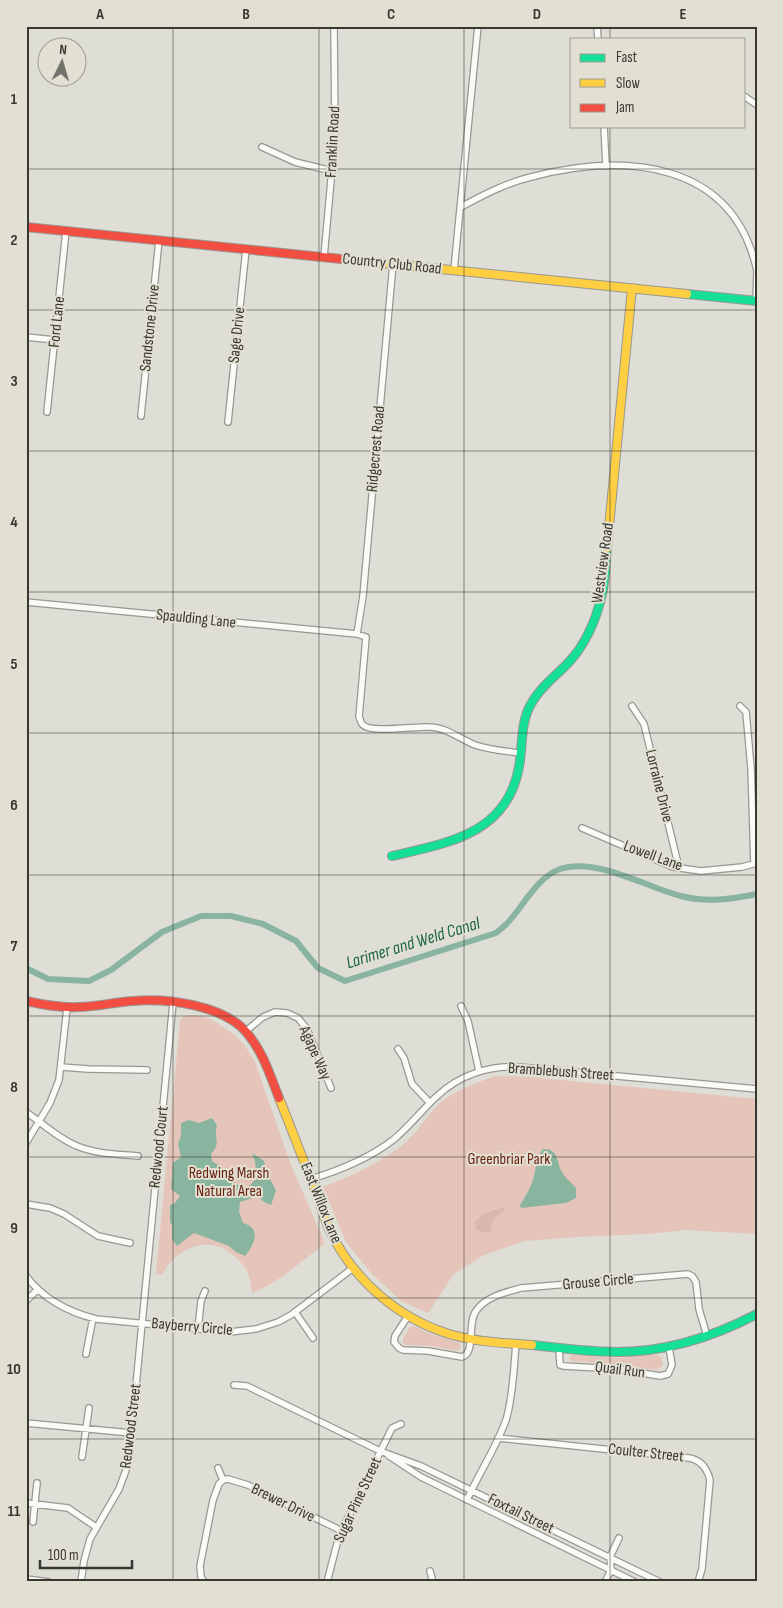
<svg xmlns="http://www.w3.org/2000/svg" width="783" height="1608" font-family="'Sofia Sans Condensed',sans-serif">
<rect width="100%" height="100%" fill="#deddd6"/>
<path fill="#e5c5ba" d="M192 1015 205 1017 217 1023 235 1035 245 1046 255 1062 291 1165 324 1241 323 1245C300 1262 279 1283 252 1293 251 1288 251 1282 249 1277 247 1268 240 1261 233 1255 215 1238 187 1243 171 1262 167 1265 165 1271 162 1275L156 1274 180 1021 183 1017Z
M495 1076 530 1077 757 1099V1234L686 1230 648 1234 578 1237 524 1241 482 1256 453 1275 428 1313 401 1301 371 1273 346 1242 323 1187C353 1175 383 1162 407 1141 419 1130 428 1114 440 1103 456 1090 476 1083 495 1076Z
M414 1326 431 1334 460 1343V1349L456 1351 432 1346 405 1345 403 1343V1338L410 1327Z
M572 1355 617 1358 657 1355 662 1358 663 1365 659 1369 655 1370 613 1364 572 1361 569 1359 570 1356Z"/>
<path fill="#d8b7ac" d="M502 1207 505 1208V1210L494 1219 490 1227 492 1228V1231L485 1233 476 1229 475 1222 482 1215Z"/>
<path fill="#89b49f" d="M212 1118 217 1125C213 1138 222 1143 211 1154L212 1161 233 1175 235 1184 248 1187 257 1178 255 1162 252 1153 264 1161C266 1175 271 1179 276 1191L271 1205 264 1202 258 1196 240 1202 239 1212 243 1223C246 1224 249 1225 251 1227 260 1235 251 1249 245 1256L236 1252 229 1246 194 1233 177 1246 172 1239V1226L170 1221V1205L175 1203 180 1196 171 1189 173 1163 181 1157 178 1144 181 1136V1123L189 1120 199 1123Z
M543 1149C559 1148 556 1162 562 1172 565 1178 572 1183 576 1188V1198L566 1203 521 1208 520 1205C525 1197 530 1189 533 1180 536 1170 536 1157 543 1149Z"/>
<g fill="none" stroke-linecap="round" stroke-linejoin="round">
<path stroke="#89b49f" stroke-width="6" d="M26 968 48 979 89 981 111 970 162 932 201 916H231L263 924 296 941 318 968 345 981 496 933C501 929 506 925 510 920 525 903 538 877 560 869 596 857 646 887 681 896 707 903 732 899 757 894"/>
<g stroke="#989791" stroke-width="8">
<path id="street" d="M597 26 598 39
M744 96 757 105
M604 126 606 166
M262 147 295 162 332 171
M461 207C483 195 506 183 531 177 623 153 733 159 757 271
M324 257 335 136 334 26
M454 270 478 26
M756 301 757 271
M26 337 55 340
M47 412 66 231
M141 416 159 240
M228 422 246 249
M26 602 357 634 366 637 359 717C360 718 361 723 362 724 369 734 416 726 429 727 446 727 460 739 475 745 490 750 505 751 520 753
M357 634 363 596 393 264
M632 706 644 724 679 868
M740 706 746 712 751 768 754 864
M582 828 673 867 701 871 742 867 757 863
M461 1006 468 1021 479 1071
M246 1031 263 1017 275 1012 287 1013 298 1018 307 1029 331 1088
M398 1049 404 1058 412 1084 430 1103
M61 1067 88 1069 147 1070
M26 1112C42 1123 59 1139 77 1146 96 1154 118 1154 138 1156
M26 1143 50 1103 59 1080 67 1008
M311 1179C341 1170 368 1159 393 1140 409 1127 421 1111 436 1097 459 1075 489 1065 520 1067L757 1089
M26 1204 50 1208 64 1214 98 1236 130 1243
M26 1276C44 1300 68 1312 96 1319L230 1332 256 1329 278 1322 291 1315 353 1268
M26 1301 38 1289
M295 1312 313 1338
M408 1316 395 1336 394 1342 399 1348 403 1350 428 1351 462 1357C476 1353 467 1323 476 1311 485 1297 506 1292 521 1288L688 1274 692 1276 696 1282 699 1309 707 1336
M198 1329 201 1301 205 1291
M559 1347 560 1365 563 1366 618 1369 660 1376 668 1374 672 1365 669 1347
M86 1354 93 1318
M234 1385 247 1386 380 1451 421 1466 660 1582
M26 1423 131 1433
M498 1438 689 1458C701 1460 707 1468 710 1480L702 1569 698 1582
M389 1456 421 1477 635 1582
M82 1457 89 1408
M218 1468 223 1480
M467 1500C479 1473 496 1448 506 1420 513 1398 514 1366 516 1343
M26 1503 68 1508 96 1527
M33 1522 37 1483
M430 1571 433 1582
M26 1579 49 1582
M81 1582 84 1561 90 1539 119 1489 126 1470 129 1458 173 1003
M204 1582 201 1577 200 1566 213 1500 219 1484 223 1480 228 1479 248 1485 342 1531
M327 1582 339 1536 392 1428 401 1424
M605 1582 611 1570 610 1557 619 1538"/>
</g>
<g stroke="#989791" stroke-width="10">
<path id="fast" d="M687 294 757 301
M392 856C448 843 507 834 519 767 523 746 520 723 531 704 540 687 556 676 569 662 585 645 596 620 601 598 606 582 605 564 607 548
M532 1345C560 1348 588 1352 617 1352 667 1352 713 1337 757 1314"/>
</g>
<g stroke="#989791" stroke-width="10">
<path id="slow" d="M361 261 687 294
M607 548 632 288
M279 1098C290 1125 300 1152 311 1179 318 1197 323 1216 331 1233 355 1281 398 1318 449 1334 476 1342 504 1343 532 1345"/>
</g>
<g stroke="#989791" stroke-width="10">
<path id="jam" d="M26 227 361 261
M26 1001C44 1005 61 1008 79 1007 97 1007 115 1002 133 1001 167 998 224 1005 247 1033 263 1052 270 1075 279 1098"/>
</g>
<use href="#street" stroke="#fafaf9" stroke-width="5.5"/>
<use href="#fast" stroke="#16e098" stroke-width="8"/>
<use href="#slow" stroke="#ffcf43" stroke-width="8"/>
<use href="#jam" stroke="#f24e42" stroke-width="8"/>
</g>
<path fill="none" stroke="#383732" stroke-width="1" stroke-opacity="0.55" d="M173 26V1582M319 26V1582M464 26V1582M610 26V39M610 126V1582M26 169H757M26 310H757M26 451H757M26 592H757M26 733H757M26 875H757M26 1016H757M26 1157H757M26 1298H757M26 1439H757"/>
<g text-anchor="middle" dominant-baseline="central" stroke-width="4" stroke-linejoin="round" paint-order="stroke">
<g font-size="16" fill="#383732" stroke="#e2e0d3">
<text transform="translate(333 142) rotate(-87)">Franklin Road</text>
<text transform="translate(392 264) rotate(6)">Country Club Road</text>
<text transform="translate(57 322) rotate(-84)">Ford Lane</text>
<text transform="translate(150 328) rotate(-84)">Sandstone Drive</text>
<text transform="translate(237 335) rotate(-84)">Sage Drive</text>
<text transform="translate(376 449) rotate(-85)">Ridgecrest Road</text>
<text transform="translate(603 563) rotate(-82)">Westview Road</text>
<text transform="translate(196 619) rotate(6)">Spaulding Lane</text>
<text transform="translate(659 786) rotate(76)">Lorraine Drive</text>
<text transform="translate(653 856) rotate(20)">Lowell Lane</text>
<text transform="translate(315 1053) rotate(66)">Agape Way</text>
<text transform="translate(561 1072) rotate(4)">Bramblebush Street</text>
<text transform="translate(159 1147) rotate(-84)">Redwood Court</text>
<text transform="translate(321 1203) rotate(68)">East Willox Lane</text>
<text transform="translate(598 1282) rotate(-5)">Grouse Circle</text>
<text transform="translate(192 1327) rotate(5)">Bayberry Circle</text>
<text transform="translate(620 1370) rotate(7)">Quail Run</text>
<text transform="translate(131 1426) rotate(-83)">Redwood Street</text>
<text transform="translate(646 1453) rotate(6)">Coulter Street</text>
<text transform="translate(358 1500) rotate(-65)">Sugar Pine Street</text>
<text transform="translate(283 1503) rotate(26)">Brewer Drive</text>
<text transform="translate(521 1514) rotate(26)">Foxtail Street</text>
</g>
<g font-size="16" fill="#6a2311" stroke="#e2e0d3">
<text x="509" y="1159">Greenbriar Park</text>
<text x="229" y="1173">Redwing Marsh<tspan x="229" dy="18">Natural Area</tspan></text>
</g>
<g font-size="18" font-style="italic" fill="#1d664b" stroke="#e2e0d3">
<text transform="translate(413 943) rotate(-17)">Larimer and Weld Canal</text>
</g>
</g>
<rect width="783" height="1608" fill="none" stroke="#e2e0d3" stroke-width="55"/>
<rect x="570" y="38" width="175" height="90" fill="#e2e0d3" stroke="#9e9c93"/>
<rect x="580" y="54" width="25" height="8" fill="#16e098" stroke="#9e9c93"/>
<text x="616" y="62" font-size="15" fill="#383732">Fast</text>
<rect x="580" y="79" width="25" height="8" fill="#ffcf43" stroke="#9e9c93"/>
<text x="616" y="88" font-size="15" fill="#383732">Slow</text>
<rect x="580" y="104" width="25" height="8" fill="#f24e42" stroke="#9e9c93"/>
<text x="616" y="112" font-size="15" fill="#383732">Jam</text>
<g transform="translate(62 62) rotate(5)"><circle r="24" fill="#e2e0d3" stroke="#9e9c93"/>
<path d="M0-4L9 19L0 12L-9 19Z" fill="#72716b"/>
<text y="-8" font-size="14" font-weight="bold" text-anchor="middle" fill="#383732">N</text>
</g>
<path d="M40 1560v8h92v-8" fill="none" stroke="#383732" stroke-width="2.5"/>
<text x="48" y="1560" font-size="15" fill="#383732" stroke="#e2e0d3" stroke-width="4" paint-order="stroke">100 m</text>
<rect x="28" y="28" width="728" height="1552" fill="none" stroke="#383732" stroke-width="2"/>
<g font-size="16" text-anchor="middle" font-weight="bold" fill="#383732">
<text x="100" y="19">A</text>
<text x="246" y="19">B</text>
<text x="391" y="19">C</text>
<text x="537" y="19">D</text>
<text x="683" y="19">E</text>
<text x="14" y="104">1</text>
<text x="14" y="245">2</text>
<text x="14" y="386">3</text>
<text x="14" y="527">4</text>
<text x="14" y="669">5</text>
<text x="14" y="810">6</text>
<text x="14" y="951">7</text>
<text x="14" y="1092">8</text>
<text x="14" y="1233">9</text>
<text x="14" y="1374">10</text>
<text x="14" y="1516">11</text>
</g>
</svg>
